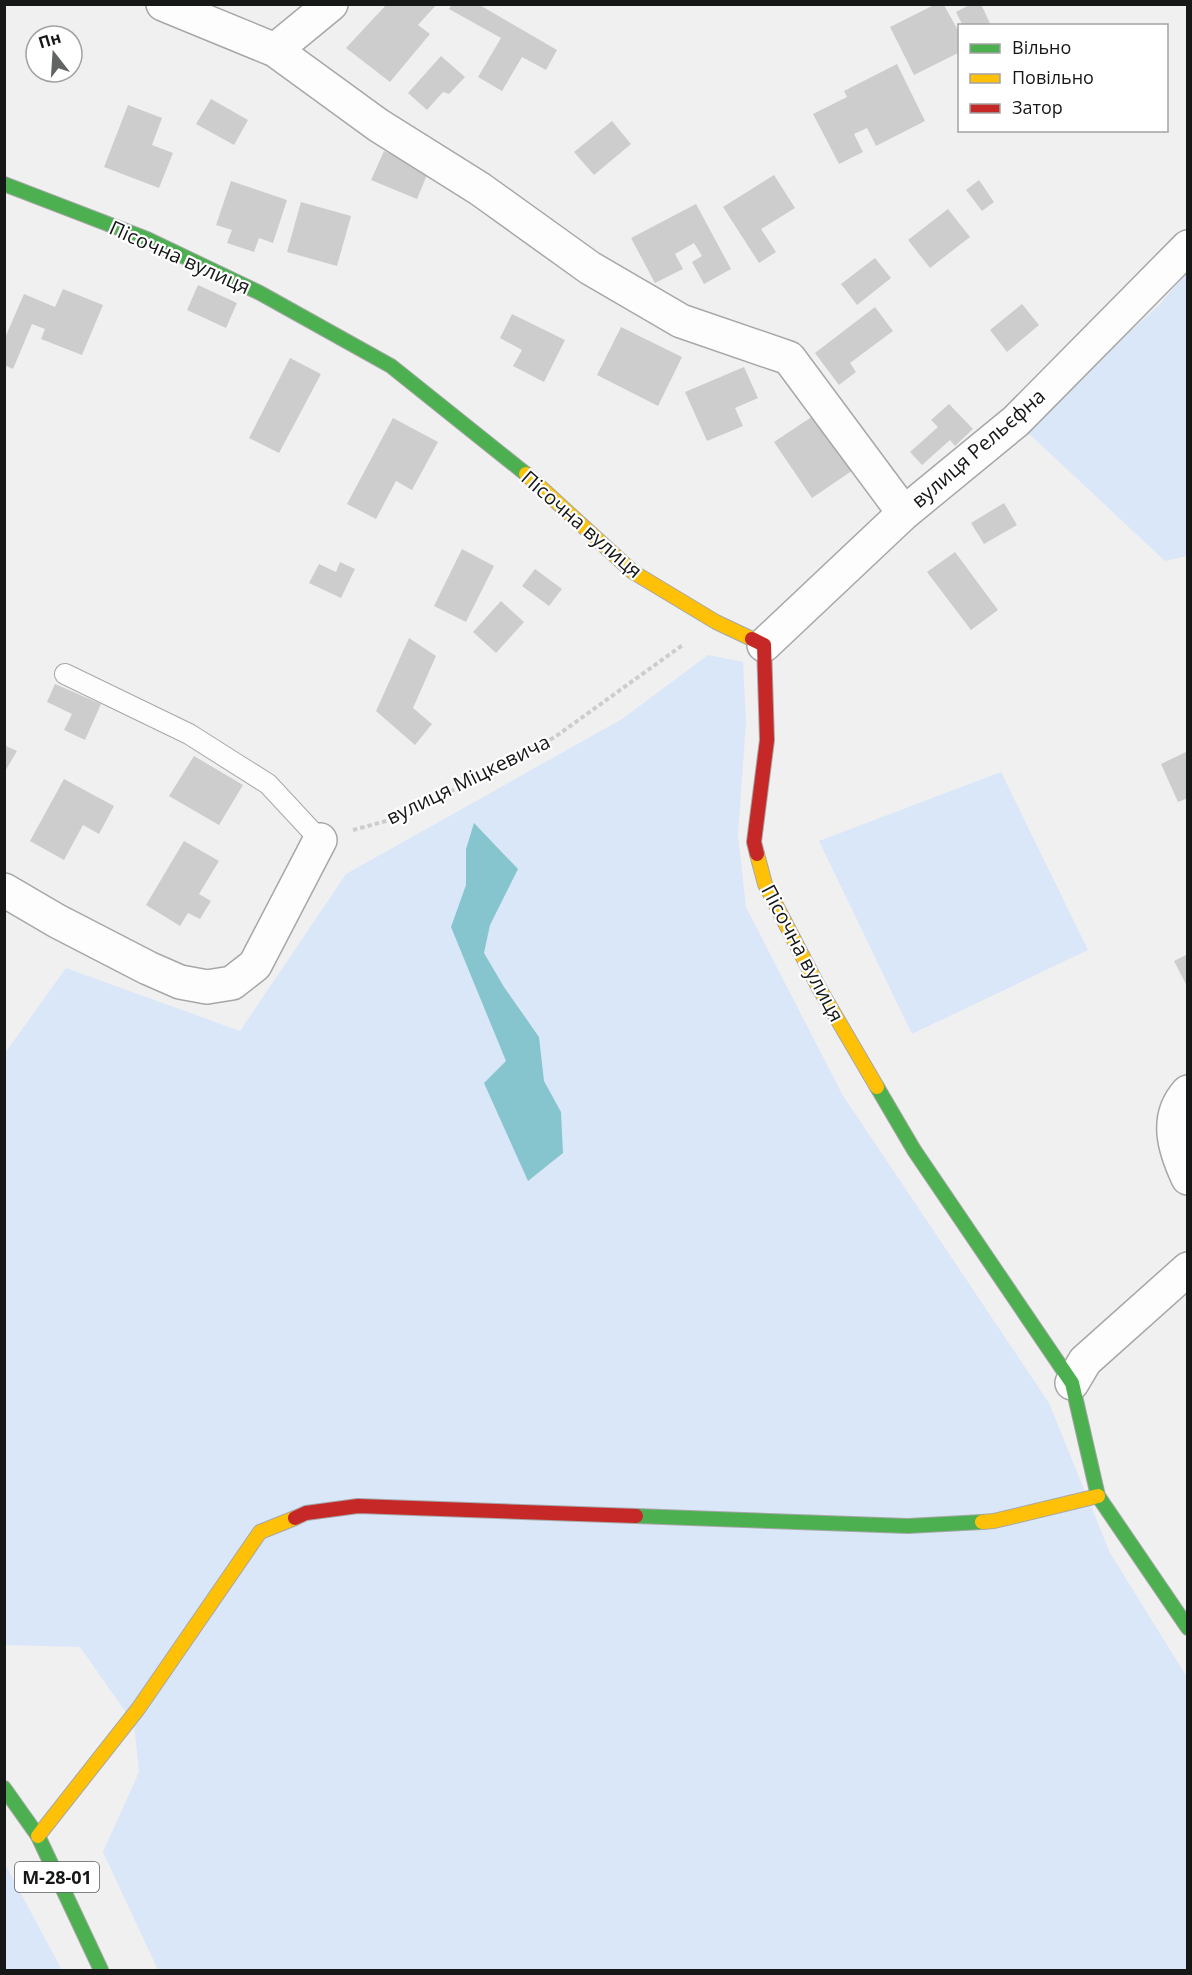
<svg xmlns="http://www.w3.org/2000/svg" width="1192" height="1975" font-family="'Open Sans',sans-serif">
<rect width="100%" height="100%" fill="#f0f0f1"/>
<path fill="#dae7f8" d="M1187 273V556L1165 561 1024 429 1159 305Z
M708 655 743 662 746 723 738 835 746 907 842 1094 1049 1403 1110 1553 1187 1677V1970H158L103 1852 139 1772 134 1724 80 1647 5 1645V1053L66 968 240 1031 346 874 622 719Z
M1001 772 1088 950 912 1034 819 841Z
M4 1864H5L62 1970H5Z"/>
<path fill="#87c5ce" d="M474 823 518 869 490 925 484 953 504 987 539 1037 544 1081 561 1112 563 1153 528 1181 484 1083 506 1061 451 927 466 885V849Z"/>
<path fill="#cdcdce" d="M387 4H437L418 25 430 34 390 82 346 48Z
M452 4H478L557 50 546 70 522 57 502 91 478 77 501 38 449 9Z
M971 4H981L991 26H963L956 12Z
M934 5H944L960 34V52L914 75 890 27Z
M441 56 465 77 449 94 443 92 427 110 408 93Z
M897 64 925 121 876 146 867 128 854 134 863 152 839 164 813 114 847 97 844 91Z
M211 99 248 120 234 145 196 124Z
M128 105 162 118 152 145 173 153 159 188 104 167Z
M612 121 631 144 594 175 574 152Z
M384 151 429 170 417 199 371 180Z
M774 175 795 208 761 229 776 252 759 263 723 207Z
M979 180 994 202 982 211 966 190Z
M231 181 287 200 273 243 259 238 254 252 227 243 232 230 216 225Z
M301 202 351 216 337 266 287 252Z
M696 204 731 269 704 284 692 262 702 256 694 243 675 254 683 269 655 283 631 238Z
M948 209 970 237 930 268 908 240Z
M875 258 891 278 857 305 841 284Z
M198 285 237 303 226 328 187 310Z
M63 289 103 305 82 355 41 339 45 329 32 324 13 369 4 365V340L24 294 55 307Z
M1022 304 1039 325 1007 352 990 330Z
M875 307 893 331 850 363 856 372 839 385 815 353Z
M512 314 565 340 544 382 513 366 522 350 500 338Z
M621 327 682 357 658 406 597 375Z
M290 358 321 374 279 453 249 438Z
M744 367 758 398 735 408 743 426 707 441 685 392Z
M949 404 973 429 955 446 950 440 922 465 910 452 938 427 931 420Z
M819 412 856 468 812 498 774 442Z
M393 418 438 442 412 490 396 481 376 519 347 504Z
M1004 503 1017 525 984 544 971 523Z
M462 549 494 566 466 622 434 606Z
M955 552 998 610 971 630 927 572Z
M340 562 355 569 341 598 309 583 319 564 336 572Z
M535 569 562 589 549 606 522 586Z
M501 601 524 622 496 653 473 632Z
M409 638 436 656 413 708 432 724 415 745 376 711Z
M55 684 101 704 85 740 64 730 72 714 47 702Z
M4 745 17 751 4 773Z
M1188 751V798L1178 802 1161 764Z
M194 756 243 785 219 825 169 796Z
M64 779 114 806 99 834 83 825 64 860 30 841Z
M184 841 219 861 199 894 211 901 200 919 188 913 180 926 146 905Z
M1188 954V988L1174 961Z"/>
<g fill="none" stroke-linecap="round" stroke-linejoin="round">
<g stroke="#a6a7a7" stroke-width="22">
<path id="lane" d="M65 674 189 734 268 784 320 840"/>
</g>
<g stroke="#a6a7a7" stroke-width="36">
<path id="street" d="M163 4 275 50 378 125 480 189 590 268 681 321 789 358 904 513
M275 50 331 4
M764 645 904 513 1016 421 1188 247
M4 890 57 921 148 968 180 982 207 987 232 983 255 965 320 840
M1188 1092C1164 1118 1175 1150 1188 1178
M1072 1383 1085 1361 1188 1269"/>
</g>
<g stroke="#a6a7a7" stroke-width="16">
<path id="fast" d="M4 184 147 239 260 293 391 366 526 474
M877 1087 914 1150 1072 1383 1098 1496 1188 1628
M636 1516 908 1526 982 1522
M4 1788 38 1836 101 1970"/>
</g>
<g stroke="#a6a7a7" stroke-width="16">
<path id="slow" d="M526 474 633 572 716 622 752 639
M757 854 765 884 819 988 877 1087
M982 1522 994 1521 1098 1496
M38 1836 138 1709 260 1532 295 1518"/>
</g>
<g stroke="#a6a7a7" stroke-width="16">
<path id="jam" d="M752 639 764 645 767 740 754 842 757 854
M295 1518 306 1513 358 1506 636 1516"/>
</g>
<path stroke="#cdcdce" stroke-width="4" stroke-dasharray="4.5 3" stroke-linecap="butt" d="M353 830 401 817 555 737 684 644"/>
<use href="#lane" stroke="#fdfdfd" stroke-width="20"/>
<use href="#street" stroke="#fdfdfd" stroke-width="33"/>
<use href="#fast" stroke="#4caf50" stroke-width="14"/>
<use href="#slow" stroke="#ffc107" stroke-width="14"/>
<use href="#jam" stroke="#c62828" stroke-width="14"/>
</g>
<g text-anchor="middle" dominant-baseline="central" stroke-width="4.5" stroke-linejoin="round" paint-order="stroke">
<rect fill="#fff" stroke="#5c5d5d" stroke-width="1.5" x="15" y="1862" width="84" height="30" rx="4.5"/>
<g font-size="18" font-weight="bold" fill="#161717">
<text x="57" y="1877">М-28-01</text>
</g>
<g font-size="20" fill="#161717" stroke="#fff">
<text transform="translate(180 257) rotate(24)">Пісочна вулиця</text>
<text transform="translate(978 448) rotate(-41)">вулиця Рельєфна</text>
<text transform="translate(582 524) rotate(41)">Пісочна вулиця</text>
<text transform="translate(468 779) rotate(-26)">вулиця Міцкевича</text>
<text transform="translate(803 953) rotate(62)">Пісочна вулиця</text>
</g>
</g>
<rect width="1192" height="1975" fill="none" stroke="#161717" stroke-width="12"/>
<rect x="958" y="24" width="210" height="108" fill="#ffffff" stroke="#a2a2a2" stroke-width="1.5"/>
<rect x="970" y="44" width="30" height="9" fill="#4caf50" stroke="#a2a2a2" stroke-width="1.5"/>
<text x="1012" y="54" font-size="18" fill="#161717">Вільно</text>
<rect x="970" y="74" width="30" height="9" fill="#ffc107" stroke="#a2a2a2" stroke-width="1.5"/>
<text x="1012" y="84" font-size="18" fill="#161717">Повільно</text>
<rect x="970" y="104" width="30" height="9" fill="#c62828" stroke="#a2a2a2" stroke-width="1.5"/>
<text x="1012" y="114" font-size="18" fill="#161717">Затор</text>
<g transform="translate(54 54) rotate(343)"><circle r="28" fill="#ffffff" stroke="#a2a2a2" stroke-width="1.5"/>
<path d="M0-4.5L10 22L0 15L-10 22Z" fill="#626363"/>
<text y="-9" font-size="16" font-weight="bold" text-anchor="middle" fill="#161717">Пн</text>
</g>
</svg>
